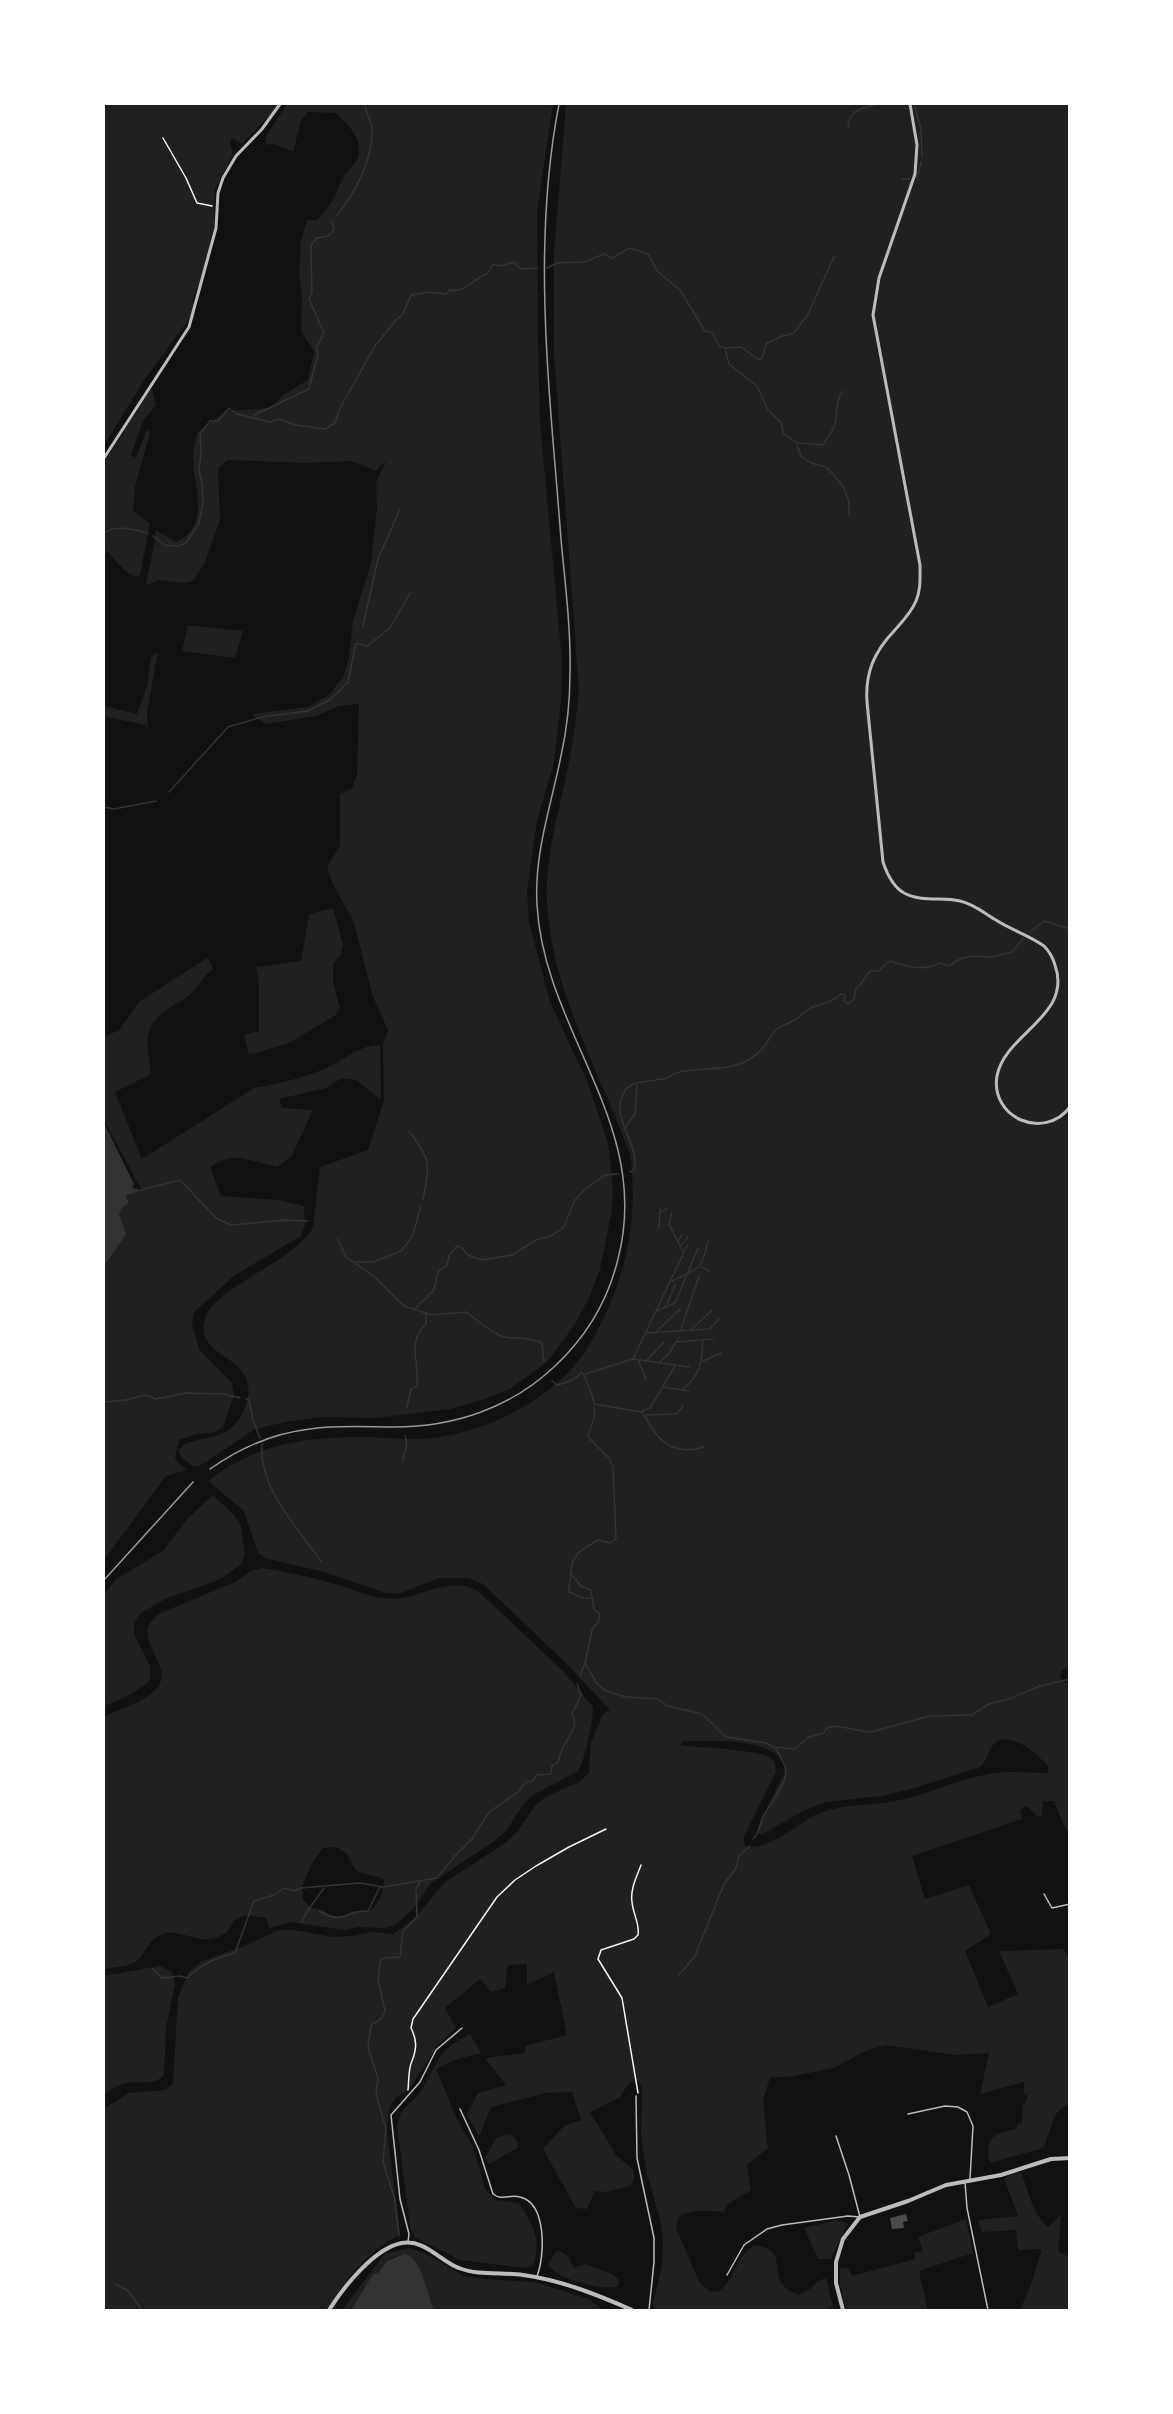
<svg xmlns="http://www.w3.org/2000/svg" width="1173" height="2414" font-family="'Source Sans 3',sans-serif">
<rect width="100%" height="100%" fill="#111"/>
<path fill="#202020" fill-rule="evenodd" d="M104 104H277L273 112 242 144 232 138 230 142 233 155 215 189 214 226 199 288 196 289 192 302 194 304 191 316 143 382 104 445Z
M287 104H553L537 211 538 341 540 422 562 661 561 701 554 763 537 820 527 890 529 922 550 1002 588 1083 608 1143 613 1187 611 1215 600 1269 590 1296 575 1324 548 1361 510 1389 485 1399 450 1409 376 1418 321 1417 286 1422 255 1429 203 1464 194 1467 181 1457 179 1451C190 1432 226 1447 242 1414 273 1350 182 1363 208 1312 212 1304 221 1298 227 1293 252 1273 298 1254 313 1227L320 1167 368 1150 384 1100 383 1043 388 1030 373 997 354 923 332 882 327 867 340 845V794L352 788 357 774 359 704 339 706 316 716 266 724 251 714 308 707 329 695 343 677 349 658 353 621 371 563 377 507 376 483 386 460 376 471 352 461 306 463 227 460 218 469 220 520 205 562 193 581 183 583 160 580 146 585 154 544 164 550 154 543 156 530 176 542C213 525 192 486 193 456 193 448 196 439 198 432L226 411 270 408 286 393 308 380 314 352 301 331 302 296 299 273 301 241 307 220H317C333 203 332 200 342 180 345 173 352 168 356 161 367 142 348 125 336 113L308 112 301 121 293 152 274 144 267 145 265 138Z
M566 104H1069L1070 1667 1062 1670 1060 1677 1066 1683 1069 1682V1833C1061 1823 1060 1812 1053 1801H1043L1042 1816H1037L1027 1806 1020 1810 1022 1819 912 1856 925 1899 969 1885 991 1934 965 1951 988 2007 1018 1994 999 1951 1063 1949 1070 1959 1069 2104C1050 2111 1052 2132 1043 2148L990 2163C984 2138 993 2133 1016 2129L1018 2124 1022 2123 1023 2106 1028 2097 1024 2094V2082L980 2094 989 2053 955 2055 885 2045 863 2052 834 2068 794 2076 770 2078 763 2100 768 2148 747 2165 751 2190 728 2204 723 2213C715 2210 685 2209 679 2218 677 2220 676 2225 676 2228L699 2281C723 2312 733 2267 743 2255 746 2251 751 2248 754 2245 789 2249 769 2273 786 2288 789 2291 796 2293 799 2295 812 2290 815 2281 826 2278L833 2307 824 2310H655L653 2303 662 2266 663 2238 659 2215 646 2170 641 2136 642 2086 637 2081 630 2082 619 2098 590 2112 616 2155 633 2170 635 2176 631 2186 606 2192 595 2191 587 2209 576 2208 543 2149 564 2126 581 2120 572 2092 546 2093 491 2107 479 2137 467 2114 478 2093 506 2085 485 2058 525 2053V2046L567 2035 554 1972 527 1985V1964L508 1965 505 1988 491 1992 480 1979 445 2008 456 2028 437 2046 409 2090 396 2097 389 2109 387 2131 400 2234C365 2254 348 2277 326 2310H104V2109L128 2093 165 2090 173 2084 178 1997 189 1972 202 1961 242 1947 279 1930H294L333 1937 352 1936 371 1932 393 1934 415 1918 444 1883 504 1844 517 1832 535 1806 547 1796 579 1782 589 1773 591 1742 603 1714 610 1710 569 1666 483 1584 468 1578H439L401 1593H386L324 1572 268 1559 258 1553 244 1511 208 1481C252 1446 302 1437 357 1437 377 1437 396 1439 416 1439 475 1438 542 1406 579 1360 589 1347 597 1332 604 1317 629 1265 638 1211 630 1154 601 1076 557 1000 548 917 542 868 557 819 567 772 573 745 576 718 579 690L554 354V252ZM1003 1739C1021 1740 1036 1753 1048 1766V1773C1028 1773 1009 1770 989 1774 958 1779 930 1794 900 1800 874 1806 843 1803 818 1814 800 1822 763 1855 745 1845L743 1839 776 1772C775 1768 776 1762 772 1759 762 1749 698 1748 680 1745L684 1741C715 1742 763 1736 785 1762L784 1773 758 1827 757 1832 761 1835 801 1812 826 1802 881 1796 911 1789 980 1767C992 1757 984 1746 1003 1739Z
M152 387 156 405 143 421 131 455 136 458 147 429 150 433 135 487 133 511 149 523V527L140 575 136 577 125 571 107 551 104 554V463Z
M188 625 243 631 235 658 182 651Z
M158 652 147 712 148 731 145 725 104 716V706L137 714 147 686 151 657Z
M333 908 343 945 341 954 333 964V981L340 1008 336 1015 289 1043 249 1055 244 1035 259 1031V985L256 967 301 961 309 914Z
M208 957 213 969C203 976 200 985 192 993 186 999 176 1004 169 1008 141 1026 147 1045 151 1074L115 1092 142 1159 254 1088C278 1084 302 1078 324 1069 346 1060 355 1046 380 1045L381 1100 356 1080 342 1078 326 1088 279 1099 282 1108 313 1110 291 1157 277 1167C248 1162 238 1149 210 1167L221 1196 279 1200 304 1206 305 1224 301 1236 235 1275 194 1312 192 1324 199 1349 232 1383 234 1395 223 1427 213 1433 196 1434 179 1440 175 1458 180 1465 187 1470 166 1476 104 1560V1266L125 1234 109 1205 141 1189 104 1120V1037L119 1030 139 1002Z
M213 1495 234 1515 241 1526 245 1553 242 1563 221 1579 165 1599 141 1613 134 1624V1634L151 1668 149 1682 126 1697 104 1706V1594L116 1579 163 1551 187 1519Z
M263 1568C285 1572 308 1576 331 1583 351 1588 372 1599 393 1599 423 1598 449 1575 478 1591L563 1671 593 1707C594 1717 584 1764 578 1771L533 1795 523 1805 505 1832 493 1842 431 1883 414 1908 395 1925 385 1928 359 1927 344 1930 291 1922 269 1928 266 1918C221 1909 242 1931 215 1938 196 1944 178 1927 160 1935 149 1941 147 1950 139 1959 131 1967 114 1967 104 1969V1716C120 1710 141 1703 154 1691 177 1670 140 1648 149 1625 151 1621 155 1618 158 1614L233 1583 253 1570ZM337 1847 347 1854 356 1871 384 1879C383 1893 380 1903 368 1912L353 1911 344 1916H332L323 1910 311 1908 303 1900 302 1886 314 1860 323 1848Z
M160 1966 172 1972 175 1984 166 2028 164 2075C154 2087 134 2080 121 2084 115 2087 108 2091 104 2095V1976Z
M470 2034 481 2053 454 2060 436 2069 456 2117 473 2147 485 2189 496 2200 519 2203C533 2225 541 2237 534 2265L527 2268 460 2260 414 2237 410 2225 397 2126C401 2104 409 2108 420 2092 441 2063 431 2054 470 2034Z
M510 2134 516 2139 519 2147 489 2164 485 2158 496 2138Z
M1021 2172C1028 2189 1033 2217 1049 2227L1061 2214 1058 2251 1067 2256 1069 2254V2310H1020L1031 2284 1042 2249 1018 2250 1016 2230 982 2232 978 2220 1018 2216 1004 2178Z
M966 2219 973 2253 919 2271 928 2310H846C843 2297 837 2281 841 2268H848L852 2276 915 2259V2252L923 2251 918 2237Z
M838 2220 848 2224 831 2259H818L804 2228Z
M409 2248 424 2253 464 2276 485 2279 535 2282 589 2299 603 2310H434L404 2254 390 2259 378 2274H373L351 2310H342L385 2254Z
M560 2251 568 2256 574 2268 585 2264 612 2274 619 2280 618 2286C603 2292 555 2279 548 2264L555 2253Z"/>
<path fill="#333" d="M104 1123 134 1184 132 1188 141 1190 126 1196 129 1204 122 1207 119 1214 126 1234 104 1266Z
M404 2254C422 2256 427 2296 434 2310H351L373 2274 378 2273 387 2261Z"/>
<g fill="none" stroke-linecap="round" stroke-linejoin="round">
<path stroke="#333" stroke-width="1.5" d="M914 104 921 129 922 156
M848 128C849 109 861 109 877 104
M902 179H910
M917 179 921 162
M337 215C355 194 373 158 372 130 372 120 365 114 365 104
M547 268 557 263 584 262 604 254 612 258 630 248 648 254 658 272 680 290 702 326 705 331 713 333 719 346 725 348 729 364 757 386 768 410 781 423 784 434 796 442 801 456 811 463 826 467 833 474 844 488 849 502V515
M725 348 741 347 759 360 763 356 766 344 782 336 793 334 808 314 834 257
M254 415 309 389 318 354 316 348 324 333 309 299 312 292 311 245 317 238 328 236 334 230 332 221
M798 443 823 445C827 437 832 434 835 424 838 413 835 400 843 391
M104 533C115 524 134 530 148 533
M153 536 165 545 177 546 186 543 199 523 203 502 202 484 199 470 201 453 200 434 210 421H218L229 408 237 414 270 422 280 419 295 425 325 429 335 423 340 408 375 346 396 320 403 314 411 295 429 292 446 294 449 290C467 293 472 279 488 273L493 264 501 266 514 262 521 269 537 268
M363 626 378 559 400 509
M169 792 228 727 262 717 308 711 331 699 348 682 356 643 367 646 390 628 410 593
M104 807 114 809 156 801
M1030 932 1044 921 1070 929
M625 1128 635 1114 637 1085
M409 1131C431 1159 430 1165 423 1199
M630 1172 634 1170C641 1144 609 1119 624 1092 632 1079 654 1082 667 1078 673 1076 669 1076 674 1074 691 1067 712 1070 729 1067 743 1064 755 1058 764 1047 769 1041 771 1033 777 1029 784 1025 791 1022 798 1018 803 1014 807 1009 813 1007 824 1003 832 1003 841 994L845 995 844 1001 848 1004 854 999 856 988 860 985 870 971H878L890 961C907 966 923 972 939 963L949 966 962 958 973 956 992 957 1012 952 1024 938
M141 1190 180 1180 216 1218 231 1225 286 1220 308 1221
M672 1212 669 1224 683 1252
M660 1213 667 1208
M659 1227 660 1208
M338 1239 346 1257 375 1277 404 1306 432 1315 466 1312C476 1319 493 1335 505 1337 518 1339 529 1337 542 1343L544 1362
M678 1241 682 1235
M681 1245 688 1237
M356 1262H374L401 1251 412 1237 421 1206
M701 1267 709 1271
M672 1281C698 1268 702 1271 708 1241
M666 1306 675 1285
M414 1310 434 1290 438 1271 447 1266 449 1255 457 1246 462 1248 468 1255 482 1260 512 1255 536 1240 551 1236 563 1228 575 1200 585 1189 605 1175 618 1174
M657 1311 675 1303 698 1248
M681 1329 699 1276
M691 1330 712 1310
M657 1331 680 1309
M646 1333 710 1329 719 1319
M676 1342 713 1339
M633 1359 688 1244
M639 1361 646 1380
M646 1361 664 1342
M703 1361 721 1353
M660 1362 668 1355 679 1337
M585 1374 633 1359 689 1367
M552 1381 557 1385C566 1383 575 1380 581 1373L584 1375C589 1389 597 1401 594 1418 592 1425 589 1429 588 1437L609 1458 613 1467 616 1539 610 1543 598 1540C583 1549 572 1553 571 1572 571 1578 569 1585 569 1592L584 1598H591
M663 1387 689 1391
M682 1390C702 1373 701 1364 703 1339
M246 1399 249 1400 253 1420 260 1438
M104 1402 126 1400 145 1395 156 1399 186 1393 223 1394 240 1398
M594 1404 641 1412C647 1417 649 1425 654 1431 665 1449 685 1453 704 1447
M407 1407 411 1389 417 1386C420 1363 406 1342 426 1324V1314
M641 1412 650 1408 675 1366
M646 1415 677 1414 683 1406
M262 1444C258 1487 298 1529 321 1561
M403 1462C402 1451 410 1449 405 1436
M572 1575 581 1586 591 1590 594 1610 600 1614 598 1622 592 1630 585 1663 596 1682 603 1689 612 1693 626 1697 658 1699 668 1706 702 1714 726 1737 766 1743 773 1747 795 1749 809 1737 823 1733 828 1727C844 1724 855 1732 871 1732L930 1716 972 1715 989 1704 1009 1699 1040 1686 1070 1679
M580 1676 585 1663
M753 1839C761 1832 759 1822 765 1813 771 1802 787 1784 786 1770 785 1763 778 1755 776 1748
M319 1911C345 1926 344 1910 368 1911L380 1887
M302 1923 306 1913 324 1888
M153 1969 162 1978 180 1976 187 1978C201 1964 216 1958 235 1953L254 1901 274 1895 284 1888 294 1891 301 1888 360 1883 383 1887 437 1878 454 1857 472 1839 489 1812 517 1793 526 1782 533 1781 537 1775 551 1774 552 1766 558 1762C560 1756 561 1749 565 1744 570 1733 579 1726 572 1714L581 1695 577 1684
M679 1975 695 1956 724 1884 736 1868 739 1856 750 1846
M399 2236 395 2200 383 2162 386 2129 376 2094 378 2079 368 2047 371 2025 381 2019 385 2011 378 1980 380 1961 384 1958 400 1957 403 1931 417 1917 416 1889 420 1882
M116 2284 128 2291 142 2310"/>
</g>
<path fill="#4a4a4a" d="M906 2214 908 2221 903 2222 904 2228 892 2229 890 2218Z"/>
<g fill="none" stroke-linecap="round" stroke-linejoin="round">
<path stroke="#f5f5f5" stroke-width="1.5" d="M163 138 186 178 197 203 212 206
M408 2090C409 2082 408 2069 412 2061 417 2048 417 2040 411 2028L413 2019 497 1897 515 1880 536 1866 569 1847 606 1829
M638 2093 622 1998 598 1959 601 1950 634 1939 638 1935C640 1924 633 1914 632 1902 630 1889 637 1876 641 1865"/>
<path stroke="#bcbcbc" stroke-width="1.5" d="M1044 1894 1052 1908 1070 1904
M636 2096 637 2158 654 2238V2262L649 2310
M460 2109 479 2150 493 2194C502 2201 510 2194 520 2197 547 2203 545 2256 537 2276
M908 2114 945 2106 958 2107 967 2112 973 2126 970 2179
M965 2182 967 2208 988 2310
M408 2242 409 2234 400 2199 391 2115 420 2082 436 2050 462 2028
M727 2275 744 2245 767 2229 782 2225 848 2216 860 2217 849 2175 836 2136"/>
<path stroke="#bcbcbc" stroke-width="3" d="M910 104 917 145 915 174 879 278 873 315 920 565C920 577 921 590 916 601 911 613 902 622 894 631 874 652 865 673 867 702L883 862C887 874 893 888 906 894 922 902 943 897 960 901 974 904 984 913 996 920 1011 930 1029 935 1044 946 1049 951 1053 958 1055 965 1073 1016 1005 1033 997 1076 990 1118 1044 1141 1070 1107
M104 458 189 327 216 228 218 193 223 178 236 156 262 129 280 104"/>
<path stroke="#bcbcbc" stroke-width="4" d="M329 2310C343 2288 374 2248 402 2243 425 2239 440 2261 459 2268 479 2276 502 2272 523 2275 561 2280 598 2295 632 2310
M843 2310 836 2283V2262L843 2239 860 2217 908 2201 946 2185 1001 2175 1051 2159 1070 2158"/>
<path stroke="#9a9a9a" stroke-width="1.5" d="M210 1469C240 1448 274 1433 310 1429 338 1425 366 1427 394 1427 454 1427 511 1408 555 1366 586 1337 608 1300 618 1259 653 1125 544 1032 537 905 534 853 551 806 561 756 567 729 570 701 570 673 571 628 565 583 561 539 550 393 531 249 559 104
M104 1580 193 1482"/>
</g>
<rect width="1173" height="2414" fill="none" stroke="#ffffff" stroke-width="210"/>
</svg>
